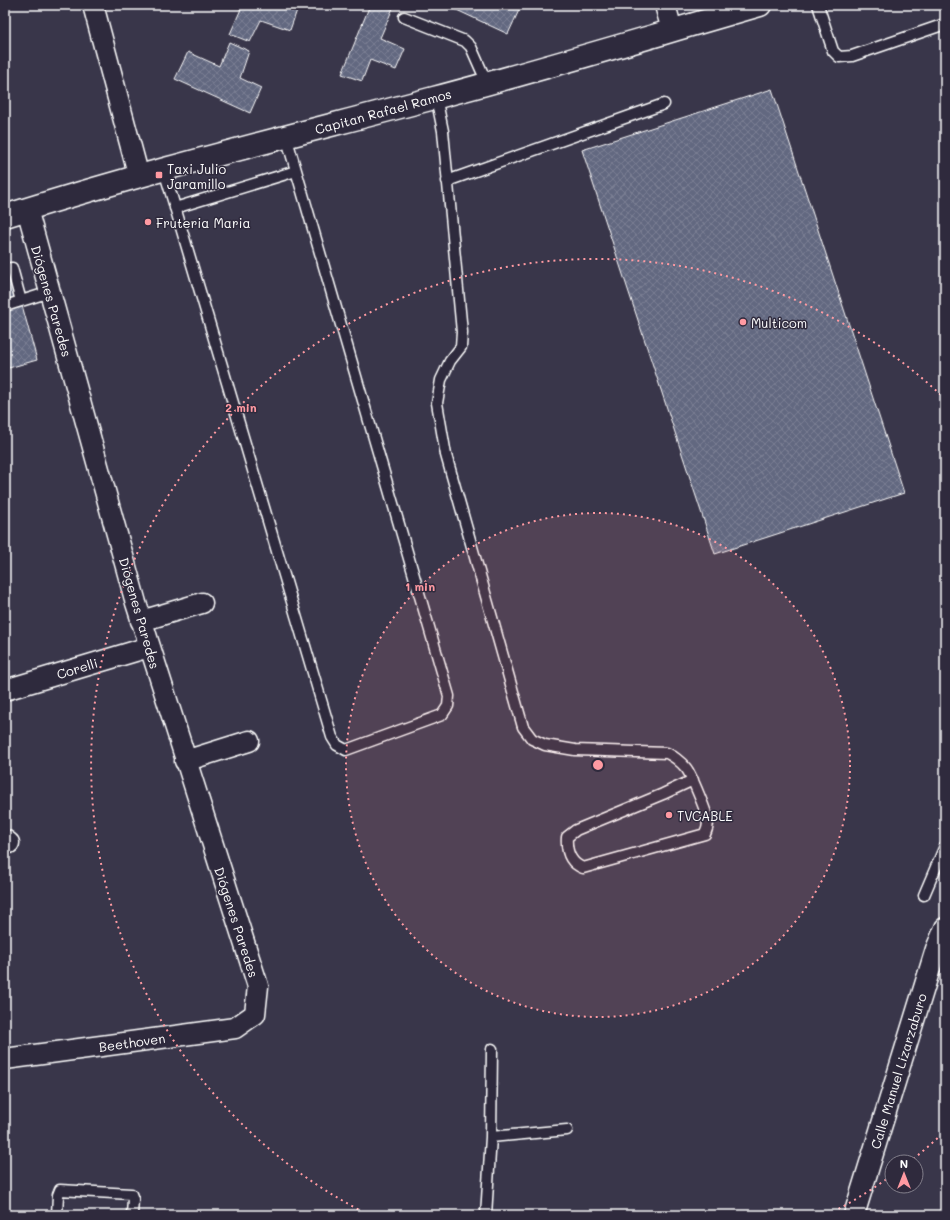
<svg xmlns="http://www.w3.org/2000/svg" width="950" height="1220" font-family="Mali,sans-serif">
<defs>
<pattern id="building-cross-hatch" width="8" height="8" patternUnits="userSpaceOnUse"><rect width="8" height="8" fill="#626780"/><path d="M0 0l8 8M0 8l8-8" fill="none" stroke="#7a7e93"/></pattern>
</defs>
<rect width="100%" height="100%" fill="#39364a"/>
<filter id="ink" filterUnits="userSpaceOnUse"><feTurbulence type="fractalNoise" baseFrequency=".025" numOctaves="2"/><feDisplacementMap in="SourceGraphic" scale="8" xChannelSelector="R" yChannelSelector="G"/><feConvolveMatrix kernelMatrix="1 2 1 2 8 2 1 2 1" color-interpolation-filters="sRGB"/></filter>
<g filter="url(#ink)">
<path fill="url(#building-cross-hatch)" stroke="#fff" d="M234 5H286L297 10 290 30 261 20 250 42 230 34 241 9Z
M370 5H386L393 8 380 38 405 49 396 70 370 60 362 81 342 74Z
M446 5H512L520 8 508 34Z
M229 42 249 51 240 78 261 88 250 113 175 79 188 52 219 66Z
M772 89 904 493 715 554 582 150Z
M11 265 37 360 5 369V266Z"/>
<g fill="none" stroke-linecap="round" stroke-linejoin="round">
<g stroke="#fff" stroke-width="13">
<path id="service" d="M818 5 833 51 839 57 852 56 945 24
M404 17 465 41 471 47 487 83
M436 97 443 131 462 332 461 347 450 361 441 380 437 403 446 455 523 727 532 739 545 745 575 750 667 753C675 757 680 761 686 768 691 774 708 815 708 822 708 826 707 830 705 834L583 868C570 863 566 851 567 837L576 830 663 794 693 780
M164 170 332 737 337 745 346 750 442 715 448 706 449 696 286 136
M447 181 664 104
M175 208 296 171
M5 269 12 268 21 301
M5 306 50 292
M924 895 945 846
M491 1137 567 1130
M57 1215 58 1195 60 1190 131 1194 133 1199 132 1215
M486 1215 491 1137 492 1049"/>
</g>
<g stroke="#fff" stroke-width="23">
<path id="minor" d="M93 5 139 177
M665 5 672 30
M141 621 202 603
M5 690 149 647
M185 761 249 741
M5 840 9 843
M5 1059 235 1028 255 1014 258 986 136 603 27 209
M854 1215 936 949 945 928"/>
</g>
<g stroke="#fff" stroke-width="25">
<path id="tertiary" d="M5 216C147 171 291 136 434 98 544 69 652 36 760 5"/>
</g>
<use href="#service" stroke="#2f2a3d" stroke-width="10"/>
<use href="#minor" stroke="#2f2a3d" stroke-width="20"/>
<use href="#tertiary" stroke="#2f2a3d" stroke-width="22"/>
</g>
</g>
<circle cx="598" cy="765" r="252" fill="#ff9aa2" fill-opacity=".12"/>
<g fill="none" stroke="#ff9aa2" stroke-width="2" stroke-dasharray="2 4">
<circle cx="598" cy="765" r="252"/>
<path d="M942 1134A505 505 0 0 1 912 1160M891 1176A505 505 0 0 1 827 1215M369 1215A505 505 0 1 1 942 396"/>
</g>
<g fill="#ff9aa2" stroke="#2f2a3d" stroke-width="1.5">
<rect x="155" y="171" width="8" height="8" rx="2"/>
<circle cx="148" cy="222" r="4"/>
<circle cx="743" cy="322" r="4"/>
<circle cx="669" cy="815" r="4"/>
</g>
<g text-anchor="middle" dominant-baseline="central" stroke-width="3" stroke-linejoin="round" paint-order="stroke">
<g font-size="13" fill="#fff" stroke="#2f2a3d">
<text transform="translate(383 111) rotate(-15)">Capitan Rafael Ramos</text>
<text transform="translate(52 301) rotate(74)">Diógenes Paredes</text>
<text transform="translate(140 613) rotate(74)">Diógenes Paredes</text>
<text transform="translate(77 668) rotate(-17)">Corelli</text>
<text transform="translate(237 922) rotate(72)">Diógenes Paredes</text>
<text transform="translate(132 1042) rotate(-8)">Beethoven</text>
<text transform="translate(898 1071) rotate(-73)">Calle Manuel Lizarzaburo</text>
</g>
<g font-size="13" fill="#fff" stroke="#2f2a3d" text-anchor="start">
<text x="167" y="168">Taxi Julio<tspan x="167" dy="15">Jaramillo</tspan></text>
<text x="156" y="222">Fruteria Maria</text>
<text x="751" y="322">Multicom</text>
<text x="677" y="815">TVCABLE</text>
</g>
</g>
<circle cx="598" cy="765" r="6" fill="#ff9aa2" stroke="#2f2a3d" stroke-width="2"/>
<g font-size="12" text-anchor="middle" font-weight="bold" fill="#ff9aa2" stroke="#2f2a3d" stroke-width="3" stroke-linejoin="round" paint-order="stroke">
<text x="241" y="412">2 min</text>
<text x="420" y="591">1 min</text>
</g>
<rect width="950" height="1220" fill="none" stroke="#2f2a3d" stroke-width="20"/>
<rect x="10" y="10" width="930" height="1200" fill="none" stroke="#fff" stroke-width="1.5" filter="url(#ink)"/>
<g transform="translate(904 1174)"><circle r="19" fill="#2f2a3d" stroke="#827f8b"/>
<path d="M0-3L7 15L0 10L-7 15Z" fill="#ff9aa2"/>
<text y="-6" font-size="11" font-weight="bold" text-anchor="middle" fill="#ffffff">N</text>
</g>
</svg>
